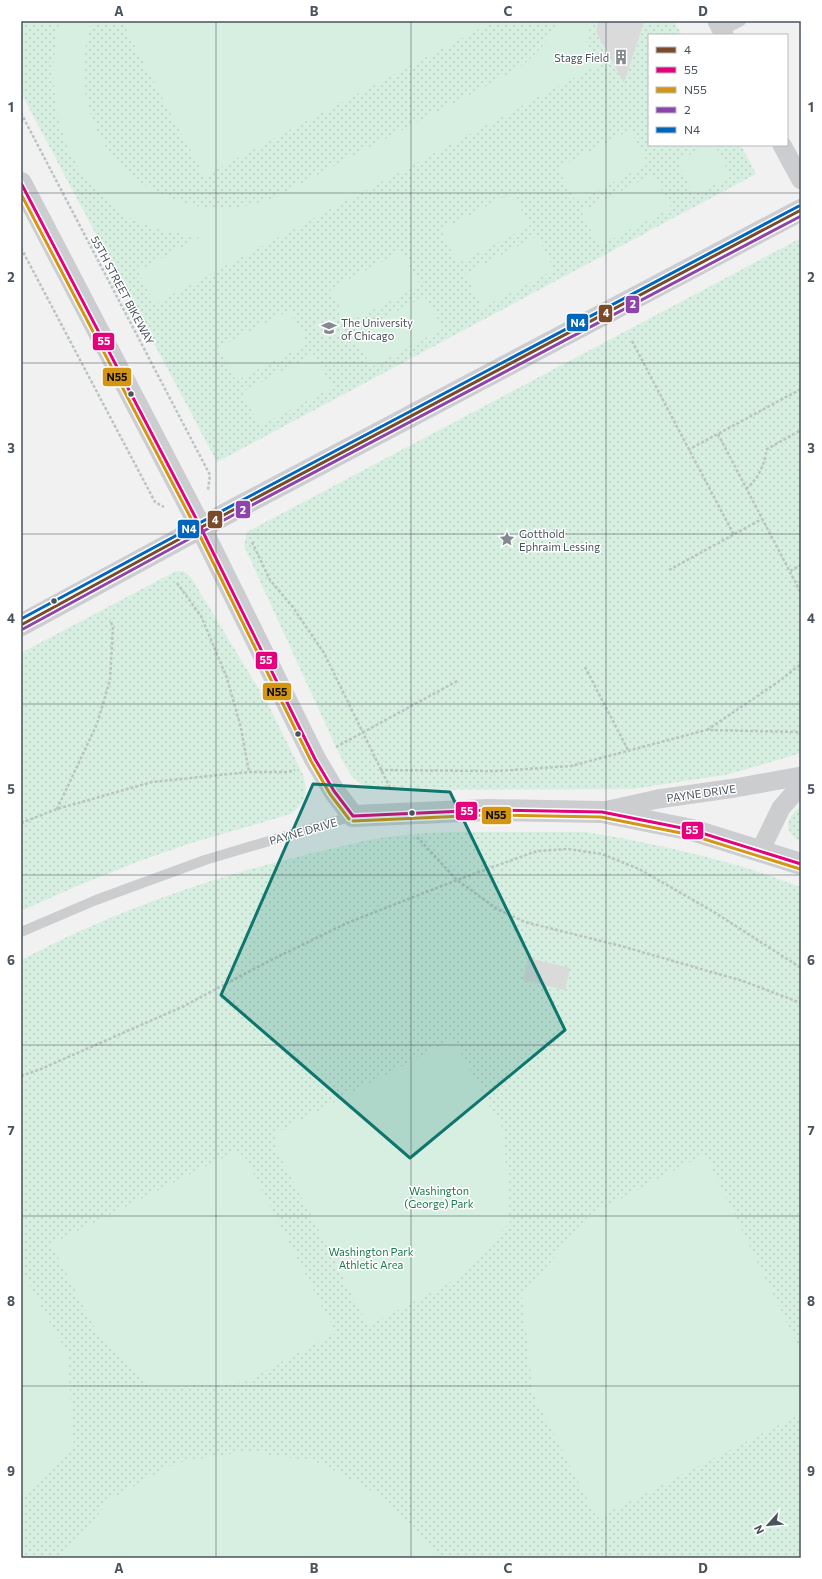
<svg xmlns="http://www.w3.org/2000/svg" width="822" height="1579" font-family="Commissioner,sans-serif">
<defs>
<pattern id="park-dots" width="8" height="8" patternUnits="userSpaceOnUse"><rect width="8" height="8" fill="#d7efe0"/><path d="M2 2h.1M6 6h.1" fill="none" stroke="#bacfc3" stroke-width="1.8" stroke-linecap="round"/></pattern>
</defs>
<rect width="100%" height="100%" fill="#f1f1f1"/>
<path fill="url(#park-dots)" d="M21 21H674L682 35H649V145H741L756 174 217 462 21 93Z
M801 238V753L730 774 633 789 383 790C353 788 348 771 336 747L244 546 247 532Z
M176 571H183L190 576 269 706 303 775C309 794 305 802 291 814L188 844 137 862 77 886 21 911V653Z
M801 806V842C782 832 786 817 801 806Z
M585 832C638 840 691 852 743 867 763 873 782 881 801 887V1558H21V960C112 912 212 877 312 853 340 847 367 839 395 836 426 831 457 832 488 832 521 832 553 832 585 832Z"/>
<path fill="#d7efe0" d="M60 21H92C63 108 112 191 203 207 225 211 250 206 271 199L518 69C535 55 549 40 560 21H594L585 39 598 65 155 304 138 271 200 237C175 233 144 228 122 214 115 209 108 202 102 195 93 186 84 176 77 165 52 125 48 65 60 21Z
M138 21H494L204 176 125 28Z
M630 130 648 164 576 202 558 168Z
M709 145H715L731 177 694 195 677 161Z
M653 174 671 208 599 246 581 212Z
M513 192 530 226 458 263 441 230Z
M537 236 554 270 482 308 465 274Z
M402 251 420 285 348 323 330 289Z
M425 296 443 329 371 367 353 334Z
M290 310 308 344 236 381 218 348Z
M314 354 332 388 260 426 242 392Z
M453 1039 504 1131 510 1222 458 1278 368 1326 275 1146 276 1133Z
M232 1153 244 1155 336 1333 244 1382 153 1388 98 1334 51 1244Z
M705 1154 801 1352V1414L597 1518 533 1394 522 1297 588 1216Z
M21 1269 67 1353 74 1444 21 1500Z
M248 1451 321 1463 386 1499 435 1554 437 1558H61L111 1499 175 1463Z"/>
<path fill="#dadadb" d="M599 21H644L624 83 596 31Z
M528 958 570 968 565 990 523 980Z"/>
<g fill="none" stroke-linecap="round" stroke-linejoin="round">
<path stroke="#bac4c1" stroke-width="2.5" stroke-dasharray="3 2" stroke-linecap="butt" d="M21 113 210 475 208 490
M21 248 155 502 164 507
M632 341 734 535
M718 434 801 593
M688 450 801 389
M746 489C759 478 764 465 767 449L801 430
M252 542 270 580 292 606 324 653 391 790
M669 570 762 519
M790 571 801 565
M177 583 201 616 227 678 241 728 249 772
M585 667 629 752
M707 730 778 682 801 664
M336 747 459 680
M380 770 497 771 571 766 706 730 801 732
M57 809 97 724 110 680 113 627 110 620
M21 823 57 809 152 782 249 772H289L295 770
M417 837 457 880 497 909 525 922 621 946 743 981 801 1003
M21 1076 41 1069 184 1006 267 962 347 923 457 880 537 851 568 849 602 854 639 869 714 912 801 968"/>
<path stroke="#cbcdcf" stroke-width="10" d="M722 31 741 21
M21 932 96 900 205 860 353 816"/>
<path stroke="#cbcdcf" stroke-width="19" d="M717 21 724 35
M782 145 801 180
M604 811 658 799 735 788 801 776
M760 851 781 808 801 785"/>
<path stroke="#cccdd0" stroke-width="22" d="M21 183 201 528 315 759 334 791 353 816 487 810 602 812 692 830 801 864
M21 625 235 509 801 210"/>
<g stroke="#fff" stroke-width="6">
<path id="bus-1" d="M21 625 235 509 801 210"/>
</g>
<g stroke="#fff" stroke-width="6">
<path id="bus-2" d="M21 183 201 528 315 759 334 791 353 816
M353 816 487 810 602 812 692 830 801 864"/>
</g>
<g stroke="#fff" stroke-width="6">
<path id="bus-3" d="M21 194 197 530 311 761 330 794 349 819
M353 821 487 815 601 817 691 835 800 869"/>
</g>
<g stroke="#fff" stroke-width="6">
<path id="bus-4" d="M23 629 237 513 801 216"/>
</g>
<g stroke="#fff" stroke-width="6">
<path id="bus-5" d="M21 619 233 505 799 206"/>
</g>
<use href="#bus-1" stroke="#7a4b2a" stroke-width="3"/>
<use href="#bus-2" stroke="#e5007d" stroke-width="3"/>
<use href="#bus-3" stroke="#d49512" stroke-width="3"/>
<use href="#bus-4" stroke="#8e44ad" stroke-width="3"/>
<use href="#bus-5" stroke="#0065bd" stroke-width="3"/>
</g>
<path fill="#0f766e" fill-opacity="0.2" stroke="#0f766e" stroke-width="3" stroke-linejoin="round" d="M313 784 450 792 565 1030 410 1158 221 995Z"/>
<path fill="none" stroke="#49535c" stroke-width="1" stroke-opacity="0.55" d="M216 21V1558M411 21V1558M606 21V1558M21 193H801M21 363H801M21 534H801M21 704H801M21 875H801M21 1045H801M21 1216H801M21 1386H801"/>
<defs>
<g id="building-bare" transform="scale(1.2)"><path d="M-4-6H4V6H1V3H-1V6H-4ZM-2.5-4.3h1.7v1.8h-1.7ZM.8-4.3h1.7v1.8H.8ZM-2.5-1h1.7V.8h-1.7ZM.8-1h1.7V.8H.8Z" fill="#848a90" stroke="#fff" stroke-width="2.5" paint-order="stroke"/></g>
<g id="university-bare" transform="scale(1.2)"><path d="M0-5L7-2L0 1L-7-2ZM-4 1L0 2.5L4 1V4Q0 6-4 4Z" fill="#848a90" stroke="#fff" stroke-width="2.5" paint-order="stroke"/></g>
<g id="sight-bare" transform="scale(1.2)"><path d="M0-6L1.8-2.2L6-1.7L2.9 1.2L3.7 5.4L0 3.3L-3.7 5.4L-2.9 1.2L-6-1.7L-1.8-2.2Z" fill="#848a90" stroke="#fff" stroke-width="2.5" paint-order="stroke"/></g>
</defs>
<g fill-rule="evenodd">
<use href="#building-bare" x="621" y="57"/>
<use href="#university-bare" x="329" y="328"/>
<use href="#sight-bare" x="507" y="539"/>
</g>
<g fill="#49535c" stroke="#fff" stroke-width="1.5">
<circle cx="131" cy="394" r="3.5"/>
<circle cx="54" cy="601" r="3.5"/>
<circle cx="298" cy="734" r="3.5"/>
<circle cx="412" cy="813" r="3.5"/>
</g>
<g text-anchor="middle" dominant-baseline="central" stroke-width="3" stroke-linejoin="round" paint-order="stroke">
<g font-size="11" fill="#49535c" stroke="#fff" text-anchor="start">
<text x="609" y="57" text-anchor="end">Stagg Field</text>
<text x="341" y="322">The University<tspan x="341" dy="13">of Chicago</tspan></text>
<text x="519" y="533">Gotthold<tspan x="519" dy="13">Ephraim Lessing</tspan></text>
</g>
<g font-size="11" fill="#49535c" stroke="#fff">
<text transform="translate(123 290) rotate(62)">55TH STREET BIKEWAY</text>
<text transform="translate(701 793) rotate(-8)">PAYNE DRIVE</text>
<text transform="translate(303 831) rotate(-16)">PAYNE DRIVE</text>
</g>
<g font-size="11" fill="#1c7b4c" stroke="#fff">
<text x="439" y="1190">Washington<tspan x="439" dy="13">(George) Park</tspan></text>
<text x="371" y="1251">Washington Park<tspan x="371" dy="13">Athletic Area</tspan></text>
</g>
</g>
<g stroke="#fff" stroke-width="1.5">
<rect x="625" y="295" width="15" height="19" rx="4" fill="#8e44ad"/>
<rect x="598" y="304" width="15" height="19" rx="4" fill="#7a4b2a"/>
<rect x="566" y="313" width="23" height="19" rx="4" fill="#0065bd"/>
<rect x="92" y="332" width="23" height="19" rx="4" fill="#e5007d"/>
<rect x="102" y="367" width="30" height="20" rx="4" fill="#d49512"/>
<rect x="235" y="500" width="16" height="19" rx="4" fill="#8e44ad"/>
<rect x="207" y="510" width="16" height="19" rx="4" fill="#7a4b2a"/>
<rect x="177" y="519" width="23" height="20" rx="4" fill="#0065bd"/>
<rect x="255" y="651" width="23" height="19" rx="4" fill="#e5007d"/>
<rect x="262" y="682" width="30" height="19" rx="4" fill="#d49512"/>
<rect x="455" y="801" width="23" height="20" rx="4" fill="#e5007d"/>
<rect x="481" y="806" width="31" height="19" rx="4" fill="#d49512"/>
<rect x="681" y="821" width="23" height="19" rx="4" fill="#e5007d"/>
</g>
<g font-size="11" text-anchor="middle" font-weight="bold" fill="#fff">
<text x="633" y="308">2</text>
<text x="606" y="317">4</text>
<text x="578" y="327">N4</text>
<text x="104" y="345">55</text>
<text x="243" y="514">2</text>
<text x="215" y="524">4</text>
<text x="189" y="533">N4</text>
<text x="266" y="664">55</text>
<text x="467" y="815">55</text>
<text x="692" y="834">55</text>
</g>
<g font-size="11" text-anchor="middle" font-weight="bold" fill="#111">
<text x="117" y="381">N55</text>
<text x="277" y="696">N55</text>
<text x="496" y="819">N55</text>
</g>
<rect width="822" height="1579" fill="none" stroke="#ffffff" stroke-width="44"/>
<rect x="648" y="34" width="140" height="112" fill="#ffffff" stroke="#b6babe"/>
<rect x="656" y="47" width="20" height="6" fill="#7a4b2a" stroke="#b6babe"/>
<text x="684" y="54" font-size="12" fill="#49535c">4</text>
<rect x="656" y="67" width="20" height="6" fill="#e5007d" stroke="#b6babe"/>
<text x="684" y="74" font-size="12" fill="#49535c">55</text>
<rect x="656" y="87" width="20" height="6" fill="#d49512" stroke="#b6babe"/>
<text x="684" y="94" font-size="12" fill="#49535c">N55</text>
<rect x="656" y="107" width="20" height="6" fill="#8e44ad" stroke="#b6babe"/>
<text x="684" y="114" font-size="12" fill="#49535c">2</text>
<rect x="656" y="127" width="20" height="6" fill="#0065bd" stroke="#b6babe"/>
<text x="684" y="134" font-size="12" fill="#49535c">N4</text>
<g transform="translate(768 1525) rotate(243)" stroke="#ffffff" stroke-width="3" paint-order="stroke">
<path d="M0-3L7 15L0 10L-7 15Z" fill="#49535c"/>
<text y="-6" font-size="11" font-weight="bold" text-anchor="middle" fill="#49535c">N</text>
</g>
<rect x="22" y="22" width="778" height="1535" fill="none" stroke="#49535c" stroke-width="1.5"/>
<g font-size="13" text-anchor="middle" font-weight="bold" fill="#49535c">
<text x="119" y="16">A</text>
<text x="314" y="16">B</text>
<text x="508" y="16">C</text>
<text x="703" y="16">D</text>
<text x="11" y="112">1</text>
<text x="811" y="112">1</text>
<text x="11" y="282">2</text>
<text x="811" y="282">2</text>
<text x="11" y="453">3</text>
<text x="811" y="453">3</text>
<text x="11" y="623">4</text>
<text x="811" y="623">4</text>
<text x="11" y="794">5</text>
<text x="811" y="794">5</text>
<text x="11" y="965">6</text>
<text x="811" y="965">6</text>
<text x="11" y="1135">7</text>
<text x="811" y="1135">7</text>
<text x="11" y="1306">8</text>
<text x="811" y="1306">8</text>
<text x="11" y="1476">9</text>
<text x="811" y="1476">9</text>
<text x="119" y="1573">A</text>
<text x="314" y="1573">B</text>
<text x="508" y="1573">C</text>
<text x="703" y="1573">D</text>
</g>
</svg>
